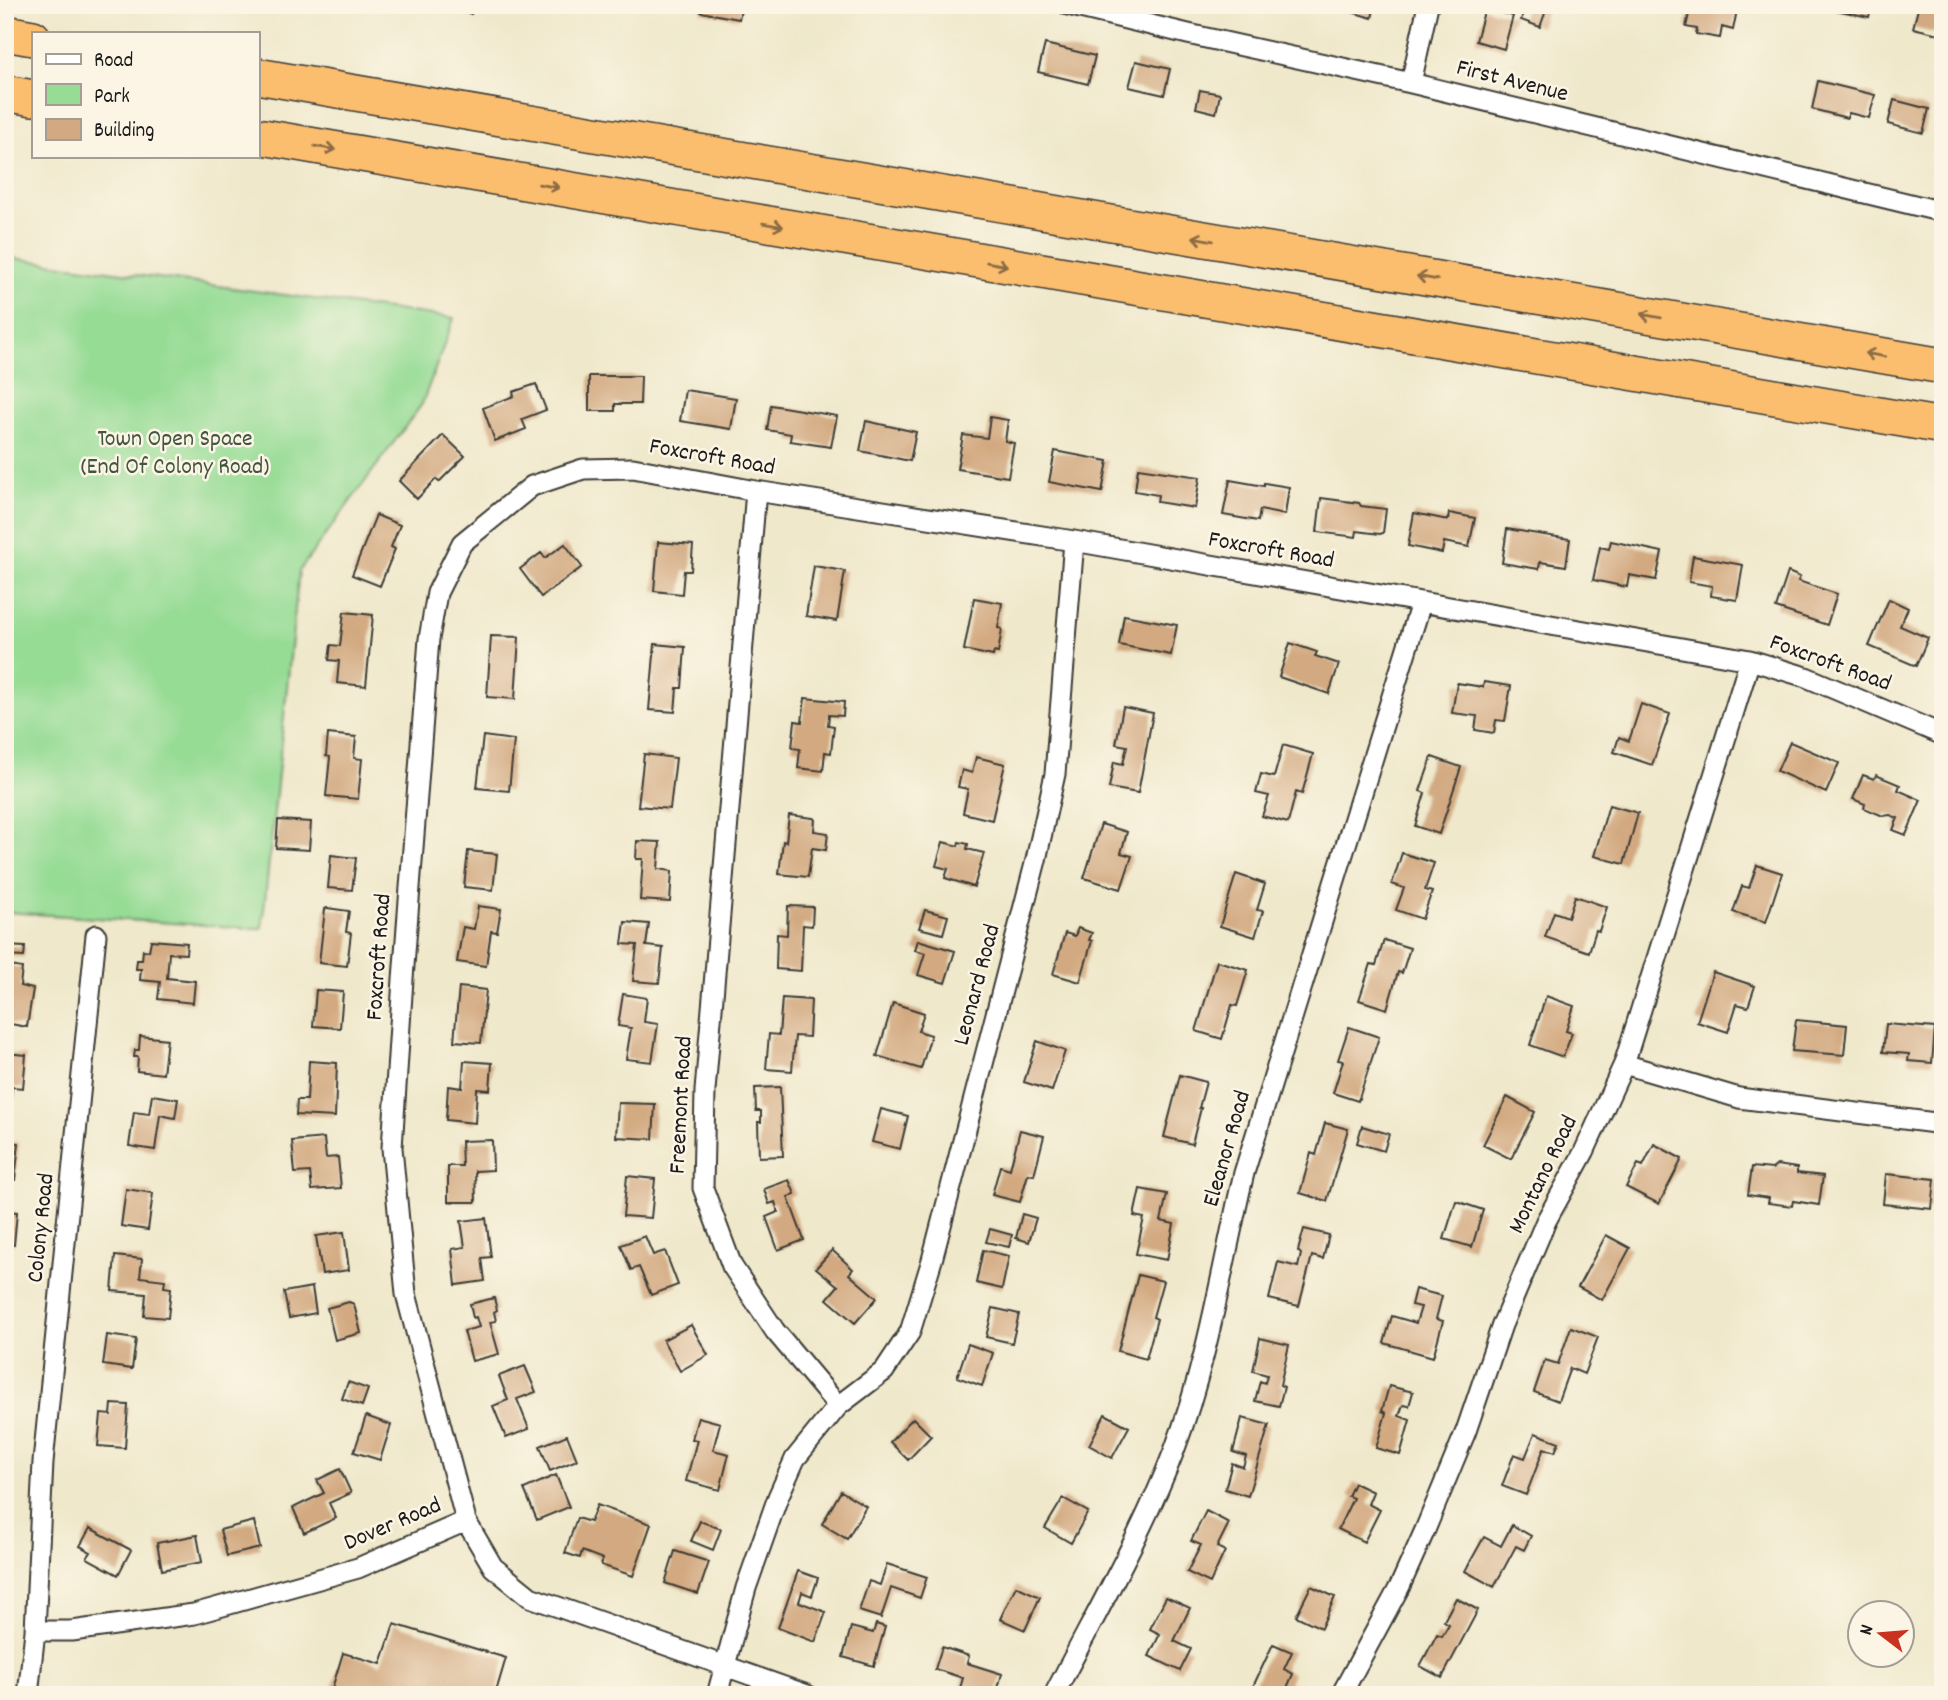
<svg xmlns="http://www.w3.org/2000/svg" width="1948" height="1700" font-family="Dekko,sans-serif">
<rect width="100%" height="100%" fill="#fcf5e5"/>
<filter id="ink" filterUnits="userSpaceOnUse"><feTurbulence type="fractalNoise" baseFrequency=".0143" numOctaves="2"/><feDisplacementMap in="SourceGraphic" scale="14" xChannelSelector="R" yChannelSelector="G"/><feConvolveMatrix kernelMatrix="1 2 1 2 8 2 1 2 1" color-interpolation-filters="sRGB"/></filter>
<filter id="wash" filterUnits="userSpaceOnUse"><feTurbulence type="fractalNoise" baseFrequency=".00686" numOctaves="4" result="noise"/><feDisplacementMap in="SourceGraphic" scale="28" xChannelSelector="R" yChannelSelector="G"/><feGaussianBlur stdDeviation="1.57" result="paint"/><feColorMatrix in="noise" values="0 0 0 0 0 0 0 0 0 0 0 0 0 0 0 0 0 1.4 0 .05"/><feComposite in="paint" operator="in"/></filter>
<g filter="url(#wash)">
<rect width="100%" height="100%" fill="#efe8cb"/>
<path fill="#96dc95" stroke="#597c58" stroke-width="2" d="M5 257 454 318 422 404 299 571 262 929 5 912Z"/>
<g id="blocks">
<path fill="#d2a980" d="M446 5H474L471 14Z
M702 5H742L739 19 701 12Z
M1339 5H1375L1372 18 1338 8Z
M1526 5H1548L1540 27 1521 20Z
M1685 5H1732L1737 10 1733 30 1722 27 1720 38 1696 34 1697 29 1686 27 1689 14 1683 13Z
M1837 5H1872L1869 17 1836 10Z
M1919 5H1943V35L1913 28Z
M1485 8 1513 16 1504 49 1476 41Z
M1045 44 1095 56 1088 84 1038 72Z
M1136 61 1170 69 1164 95 1129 87Z
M1818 81 1875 95 1869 118 1849 113 1847 118 1812 109Z
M1200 90 1220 94 1216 113 1196 108Z
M1894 100 1929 109 1923 133 1888 124Z
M589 376H641L640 404H615V411H589Z
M536 384 546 410 522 419 526 429 495 441 483 408 514 396 513 392Z
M685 390 736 398 731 429 680 421Z
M771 405 837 416 831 447 790 441 791 434 767 430Z
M990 417 1008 420 1005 441 1014 443 1008 477 957 469 963 435 987 438Z
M866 421 916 432 910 461 860 451Z
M443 435 465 456 439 482 436 479 417 499 399 481Z
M1055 451 1108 461 1102 492 1049 482Z
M1138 468 1200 477 1195 508 1157 502 1158 495 1135 491Z
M1230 480 1264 486V483L1289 487 1285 515 1260 510 1258 521 1223 515Z
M1321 498 1359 503 1361 506 1386 509 1383 533 1380 534 1357 531 1356 537 1317 532Z
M1414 513 1448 520 1449 513 1475 518 1469 547 1444 542 1442 553 1408 546Z
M376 515 400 525 391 547 395 549 380 586 352 575Z
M1507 529 1570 539 1566 566 1540 562 1539 569 1502 563Z
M1611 541 1662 552 1656 580 1629 575 1627 587 1593 580 1600 547 1609 549Z
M658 542 693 545 691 571H684L682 594 654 591Z
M565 544 582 567 541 597 520 569 541 553 545 558Z
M1693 556 1743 565 1737 600 1711 596 1712 586 1689 582Z
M814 566 845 571 837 621 806 616Z
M1788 572 1800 577 1798 581 1837 594 1827 625 1776 608Z
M974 598 1002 603 998 628 1002 629 998 653 994 652 993 656 964 650Z
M1889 599 1908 608 1900 626 1928 638 1916 666 1869 646Z
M344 612 373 615 366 686 337 683 339 661 329 660 331 645 340 646Z
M1124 615 1177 625 1171 655 1119 645Z
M491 636 519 637 515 699 487 697Z
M1290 643 1317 652 1315 656 1339 664 1329 694 1279 677Z
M655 644 685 647 682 688H677L675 712 649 710Z
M1484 682 1511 686 1505 721 1496 720 1494 733 1475 730 1477 716 1452 713 1457 683 1483 687Z
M805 698 844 702 843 716 829 715 828 725 834 726 831 753 825 752 823 771 798 768 800 749 792 748 795 721 802 722Z
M1641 704 1670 714 1652 765 1614 752 1619 737 1629 741Z
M1123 707 1153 713 1138 793 1109 788 1114 762 1123 764 1127 746 1116 744Z
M328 734 356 737 354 758 362 759 358 799 326 796 330 757 326 756Z
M483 736 514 740 509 791 477 788Z
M1790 742 1839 763 1826 793 1777 771Z
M1283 745 1313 754 1302 794 1296 792 1288 823 1262 816 1269 796 1256 793 1261 774 1274 777Z
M644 754 676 758 670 809 638 806Z
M976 757 1005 764 992 820 963 813 968 789 958 787 962 770 972 773Z
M1432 757 1461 767 1439 834 1415 826 1425 793 1420 791Z
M1863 775 1874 779 1876 775 1900 785 1898 790 1921 800 1906 835 1893 830 1898 818 1890 815 1883 816 1864 808 1865 804 1853 799Z
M1609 805 1638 813 1624 864 1594 856Z
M789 815 813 818 815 819 814 831 828 833 826 850 812 848 808 877 779 874 783 841 786 842Z
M278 820 311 822 309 850 276 848Z
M1101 824 1127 832 1121 853 1132 856 1121 889 1084 878Z
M637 841 660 842 658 869 672 871 670 902 640 900 643 859H636Z
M943 842 958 846 959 842 968 844 967 849 984 853 974 887 945 878 948 869 936 866Z
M468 851 497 854 493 890 464 887Z
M1402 853 1434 863 1425 890 1432 892 1422 919 1396 910 1404 888 1392 884Z
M331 855 356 858 352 890 328 888Z
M1757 865 1782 873 1766 922 1733 912 1742 886 1749 888Z
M1236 874 1265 884 1257 910 1263 911 1255 937 1220 926Z
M1575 896 1607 907 1599 931 1596 930 1589 952 1545 937 1554 912 1568 917Z
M478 906 501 909 497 932 491 931 486 966 457 962 463 927 474 929Z
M788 906 813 907 812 926 803 925 801 971 776 969 777 934 787 935Z
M327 908 349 911 346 932 351 933 347 966 319 963 325 909Z
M925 910 948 916 943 934 919 928Z
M625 922 649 924 646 946 663 948 659 983 633 981 637 945 622 944Z
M1078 928 1092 933 1089 940 1092 941 1080 982 1053 974 1065 933 1075 936Z
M151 940 187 943 186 954 169 953 167 978 195 981 193 1003 158 999 160 982 140 980 141 969H136L137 960H142L143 950 149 951Z
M918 940 955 951 945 983 918 975 925 953 915 950Z
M1384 940 1410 948 1402 973 1398 972 1387 1009 1359 1000 1371 964 1376 965Z
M5 946 25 947 24 957 5 956Z
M1217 961 1248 970 1237 1006 1232 1005 1222 1039 1196 1031Z
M5 965 22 968 20 986 33 989 27 1027 5 1023Z
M1713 972 1755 986 1748 1007 1737 1004 1728 1032 1697 1022Z
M459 987 486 990 481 1043 454 1041Z
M316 990 343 992 340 1028 313 1026Z
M623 994 647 998 644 1022 658 1024 652 1062 626 1059 631 1028 618 1026Z
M1546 996 1574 1006 1566 1031 1572 1033 1563 1057 1530 1045Z
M782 998 811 1000 809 1037 795 1036 792 1071 766 1069 769 1034 779 1035Z
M893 1003 924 1013 918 1031 931 1035 921 1069 877 1056Z
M1796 1020 1847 1025 1844 1055 1792 1051Z
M1886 1024 1935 1028 1932 1063 1908 1061 1909 1054 1883 1052Z
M1349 1027 1379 1037 1358 1101 1333 1093 1343 1061 1338 1060Z
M140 1036 167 1039 163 1074 137 1071 138 1057H134L135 1050H139Z
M1037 1041 1065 1051 1052 1091 1024 1082Z
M5 1053 26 1055 23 1088 12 1087 11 1099 5 1098Z
M309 1061 337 1063 335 1117 296 1115 297 1100H307Z
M464 1061 492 1063 490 1090 477 1089 475 1123 446 1120 448 1086 462 1088Z
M1180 1075 1206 1082 1199 1108H1201L1192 1144 1164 1137Z
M780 1087 783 1156 759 1157 758 1122H761V1111H756L755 1088Z
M152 1095 178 1099 175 1118 160 1115 155 1150 129 1146 134 1112 149 1114Z
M1507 1097 1535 1112 1511 1159 1483 1145Z
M618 1103 655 1104 653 1139 616 1137Z
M881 1109 908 1116 900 1149 872 1142Z
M1325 1123 1348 1129 1327 1201 1300 1193 1311 1153 1316 1155Z
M1362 1126 1389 1134 1384 1151 1357 1143Z
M1020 1130 1044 1136 1034 1175 1028 1174 1020 1202 992 1195 1000 1166 1010 1169Z
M324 1138 326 1158 338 1157 341 1188 312 1190 310 1172 295 1173 292 1141Z
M492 1140 493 1170 475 1171 476 1202H448V1166H462L461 1141Z
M5 1141 19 1143 15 1180 5 1179Z
M1654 1144 1682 1159 1659 1204 1626 1187 1638 1164 1643 1166Z
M1777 1165 1797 1168V1173L1823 1176 1819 1205 1793 1201 1792 1206 1768 1203 1769 1198 1748 1195 1752 1167 1772 1169Z
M1886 1174 1935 1179 1932 1209 1883 1204Z
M627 1176 655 1179 651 1218 623 1216Z
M789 1180 795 1194 788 1197 804 1240 778 1250 766 1217 778 1212 775 1202 769 1204 764 1189Z
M126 1189 153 1193 148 1230 121 1226Z
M1140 1189 1167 1194 1161 1221 1174 1224 1167 1260 1136 1254 1144 1218 1134 1216Z
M1456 1201 1483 1210 1472 1247 1444 1239Z
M5 1211 17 1212 14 1245 5 1244Z
M1022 1214 1036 1218 1029 1242 1016 1238Z
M486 1218 491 1257 482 1258 485 1281 456 1285 452 1249 465 1247 461 1221Z
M990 1229 1012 1235 1009 1247 986 1242Z
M1304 1229 1329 1235 1323 1259 1312 1256 1299 1306 1269 1299 1278 1262 1298 1267 1301 1254 1298 1251Z
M344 1232 349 1270 322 1274 316 1236Z
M1606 1235 1630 1248 1602 1300 1578 1287Z
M645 1236 653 1255 665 1251 678 1285 651 1295 639 1267 631 1270 621 1245Z
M832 1250 853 1269 849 1274 877 1298 855 1323 827 1299 838 1286 816 1268Z
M983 1250 1009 1256 1002 1289 976 1283Z
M115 1256 142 1259 140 1277 165 1280 164 1287 171 1288 168 1318 144 1316 146 1294 112 1291Z
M1138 1275 1163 1281 1153 1317 1157 1319 1146 1359 1118 1351Z
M312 1287 316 1313 289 1318 284 1292Z
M1415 1289 1442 1296 1436 1319 1443 1321 1433 1357 1384 1343 1392 1316 1416 1323 1421 1307 1411 1305Z
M494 1298 497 1310 494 1312 496 1321 490 1322 499 1354 472 1361 464 1331 479 1327 476 1317 473 1318 470 1304Z
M5 1301H9L7 1321 5 1320Z
M349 1302 354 1304 361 1333 335 1340 327 1308Z
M993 1308 1019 1314 1012 1343 986 1337Z
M691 1325 708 1355 680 1371 663 1340Z
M1571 1327 1598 1337 1584 1374 1570 1368 1558 1401 1534 1392 1545 1360 1558 1364Z
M107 1335 136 1339 132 1369 103 1365Z
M1260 1338 1289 1345 1280 1385 1284 1387 1279 1406 1255 1401 1260 1381 1265 1383 1267 1375 1253 1371Z
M968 1344 993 1353 982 1386 957 1377Z
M525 1366 536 1392 517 1399 529 1429 506 1438 493 1406 508 1400 499 1376Z
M348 1382 368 1389 362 1406 342 1399Z
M1389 1386 1413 1392 1409 1406 1403 1405 1399 1416 1410 1420 1400 1455 1376 1448 1386 1413 1382 1411Z
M112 1404 128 1405 125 1448 98 1446 101 1414 111 1415Z
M1105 1414 1129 1427 1112 1458 1089 1445Z
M366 1416 391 1425 380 1460 354 1452Z
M698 1417 720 1423 713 1450 729 1454 720 1490 686 1481 697 1440 692 1439Z
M913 1418 931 1436 908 1460 890 1442Z
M1242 1418 1269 1425 1248 1496 1225 1489 1232 1463 1243 1467 1246 1456 1233 1452Z
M1535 1433 1559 1442 1555 1452 1544 1448 1526 1495 1502 1486 1514 1454 1525 1458Z
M567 1435 577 1460 550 1471 540 1446Z
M340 1469 351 1493 329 1503 336 1518 304 1533 293 1508 324 1493 317 1480Z
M556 1475 569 1507 537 1520 524 1489Z
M1354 1483 1373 1492 1368 1504 1380 1510 1364 1542 1338 1529 1353 1498 1348 1496Z
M841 1491 866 1506 847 1539 822 1524Z
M1063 1498 1088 1512 1071 1543 1045 1528Z
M597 1505 651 1524 633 1576 601 1565 603 1559 582 1551 580 1558 565 1553 577 1518 590 1522Z
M1206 1511 1229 1523 1217 1547 1225 1551 1210 1583 1187 1572 1201 1545 1191 1541Z
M254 1521 260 1548 227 1556 220 1530Z
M700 1521 721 1529 713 1550 691 1541Z
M1512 1525 1531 1536 1524 1550 1516 1546 1494 1587 1465 1571 1484 1537 1501 1546Z
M90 1528 131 1550 118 1575 87 1558 91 1552 80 1546Z
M197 1535 202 1562 162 1570 157 1543Z
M675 1551 709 1562 698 1594 665 1583Z
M887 1564 927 1577 920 1598 891 1588 881 1618 859 1611 869 1581 880 1585Z
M798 1571 818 1578 812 1596 802 1592 799 1602 826 1612 815 1642 778 1628Z
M1016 1586 1040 1597 1025 1630 1000 1619Z
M1311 1586 1335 1597 1321 1628 1296 1616Z
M1166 1597 1190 1608 1174 1641 1191 1649 1180 1671 1149 1656 1160 1634 1150 1629Z
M1456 1598 1478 1610 1442 1678 1420 1666 1437 1634 1442 1636 1449 1624 1444 1621Z
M394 1624 506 1658 495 1695H330L343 1653 381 1664Z
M876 1624 885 1627 874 1666 843 1657 851 1627 873 1633Z
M1273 1644 1292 1652 1284 1669 1293 1674 1284 1695H1249Z
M942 1647 969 1656 967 1663 1002 1674 996 1695H958L963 1678 935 1669Z"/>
</g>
</g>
<g filter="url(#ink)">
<use href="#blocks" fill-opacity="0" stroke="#3c3b36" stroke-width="2"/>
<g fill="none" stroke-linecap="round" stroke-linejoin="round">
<g stroke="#3c3b36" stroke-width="23">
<path id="minor" d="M1068 5 1188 34 1411 83 1943 212
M1411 83 1428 5
M1624 1064 1739 1098 1943 1124
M838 1406 884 1371 910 1332 932 1260 1036 860 1055 774 1074 541
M35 1631H72L194 1614 358 1568 466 1521
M28 1695 35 1631 43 1462 96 935
M717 1695 746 1588 778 1497 795 1459 838 1406 775 1331 732 1266 703 1188 705 1091 756 491
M807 1695 530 1597 493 1567 466 1521 406 1294 392 1148 403 979 429 639 437 593 462 543 532 486 583 469 633 468 756 491 1074 541 1750 660 1806 677 1943 735
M1054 1695C1095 1615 1142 1534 1174 1451 1208 1362 1222 1266 1244 1173L1421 603
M1341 1695 1400 1586 1425 1530 1466 1431 1502 1325 1546 1221 1584 1152 1624 1064 1750 660"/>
</g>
<g stroke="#3c3b36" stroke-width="38">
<path id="motorway" d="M5 33 33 38
M257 76 1943 366
M5 93 33 98
M257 136 1943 426"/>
</g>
<use href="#minor" stroke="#fff" stroke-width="19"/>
<use href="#motorway" stroke="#fbbd6e" stroke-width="35"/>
</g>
<defs><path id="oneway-shaft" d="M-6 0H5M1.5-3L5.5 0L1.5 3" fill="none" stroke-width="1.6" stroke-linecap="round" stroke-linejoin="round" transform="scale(1.75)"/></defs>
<g stroke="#8c6c45">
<use href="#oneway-shaft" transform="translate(325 148) rotate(10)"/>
<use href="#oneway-shaft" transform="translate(549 186) rotate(10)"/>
<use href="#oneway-shaft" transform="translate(773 225) rotate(10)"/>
<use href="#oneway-shaft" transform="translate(1203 239) rotate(-170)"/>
<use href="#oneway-shaft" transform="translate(997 264) rotate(10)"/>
<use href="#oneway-shaft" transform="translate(1427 278) rotate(-170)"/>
<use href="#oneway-shaft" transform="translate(1651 316) rotate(-170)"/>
<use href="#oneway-shaft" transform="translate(1875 355) rotate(-170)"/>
</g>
</g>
<g text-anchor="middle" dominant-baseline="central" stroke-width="5" stroke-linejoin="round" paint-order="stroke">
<g font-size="24" fill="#1c1c1c" stroke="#fcf5e5">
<text transform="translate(1512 82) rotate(14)">First Avenue</text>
<text transform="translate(712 458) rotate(10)">Foxcroft Road</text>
<text transform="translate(1271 551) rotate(10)">Foxcroft Road</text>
<text transform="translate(1830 664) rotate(20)">Foxcroft Road</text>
<text transform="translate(380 957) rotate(-86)">Foxcroft Road</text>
<text transform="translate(978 985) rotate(-75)">Leonard Road</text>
<text transform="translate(682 1105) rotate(-87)">Freemont Road</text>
<text transform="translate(1228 1149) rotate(-74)">Eleanor Road</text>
<text transform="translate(1544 1175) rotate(-64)">Montano Road</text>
<text transform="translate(42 1228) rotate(-84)">Colony Road</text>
<text transform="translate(393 1525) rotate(-23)">Dover Road</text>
</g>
<g font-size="24" fill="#415640" stroke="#fcf5e5">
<text x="175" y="440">Town Open Space<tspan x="175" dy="28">(End Of Colony Road)</tspan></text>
</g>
</g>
<rect width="1948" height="1700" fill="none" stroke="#fcf5e5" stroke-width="28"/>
<rect x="32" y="32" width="228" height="126" fill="#fcf5e5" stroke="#a29e95" stroke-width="2"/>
<rect x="46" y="54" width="35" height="10" fill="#ffffff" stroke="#a29e95" stroke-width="2"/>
<text x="94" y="66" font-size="21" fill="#1c1c1c">Road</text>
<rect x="46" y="84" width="35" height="21" fill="#96dc95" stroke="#a29e95" stroke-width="2"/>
<text x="94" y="102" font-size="21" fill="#1c1c1c">Park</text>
<rect x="46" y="119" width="35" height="21" fill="#d2a980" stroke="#a29e95" stroke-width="2"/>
<text x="94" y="136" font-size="21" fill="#1c1c1c">Building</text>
<g transform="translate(1881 1634) rotate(286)"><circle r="33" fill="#fcf5e5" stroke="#a29e95" stroke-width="2"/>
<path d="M0-5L12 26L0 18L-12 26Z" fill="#c8321e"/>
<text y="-10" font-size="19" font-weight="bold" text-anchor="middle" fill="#1c1c1c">N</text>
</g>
</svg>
